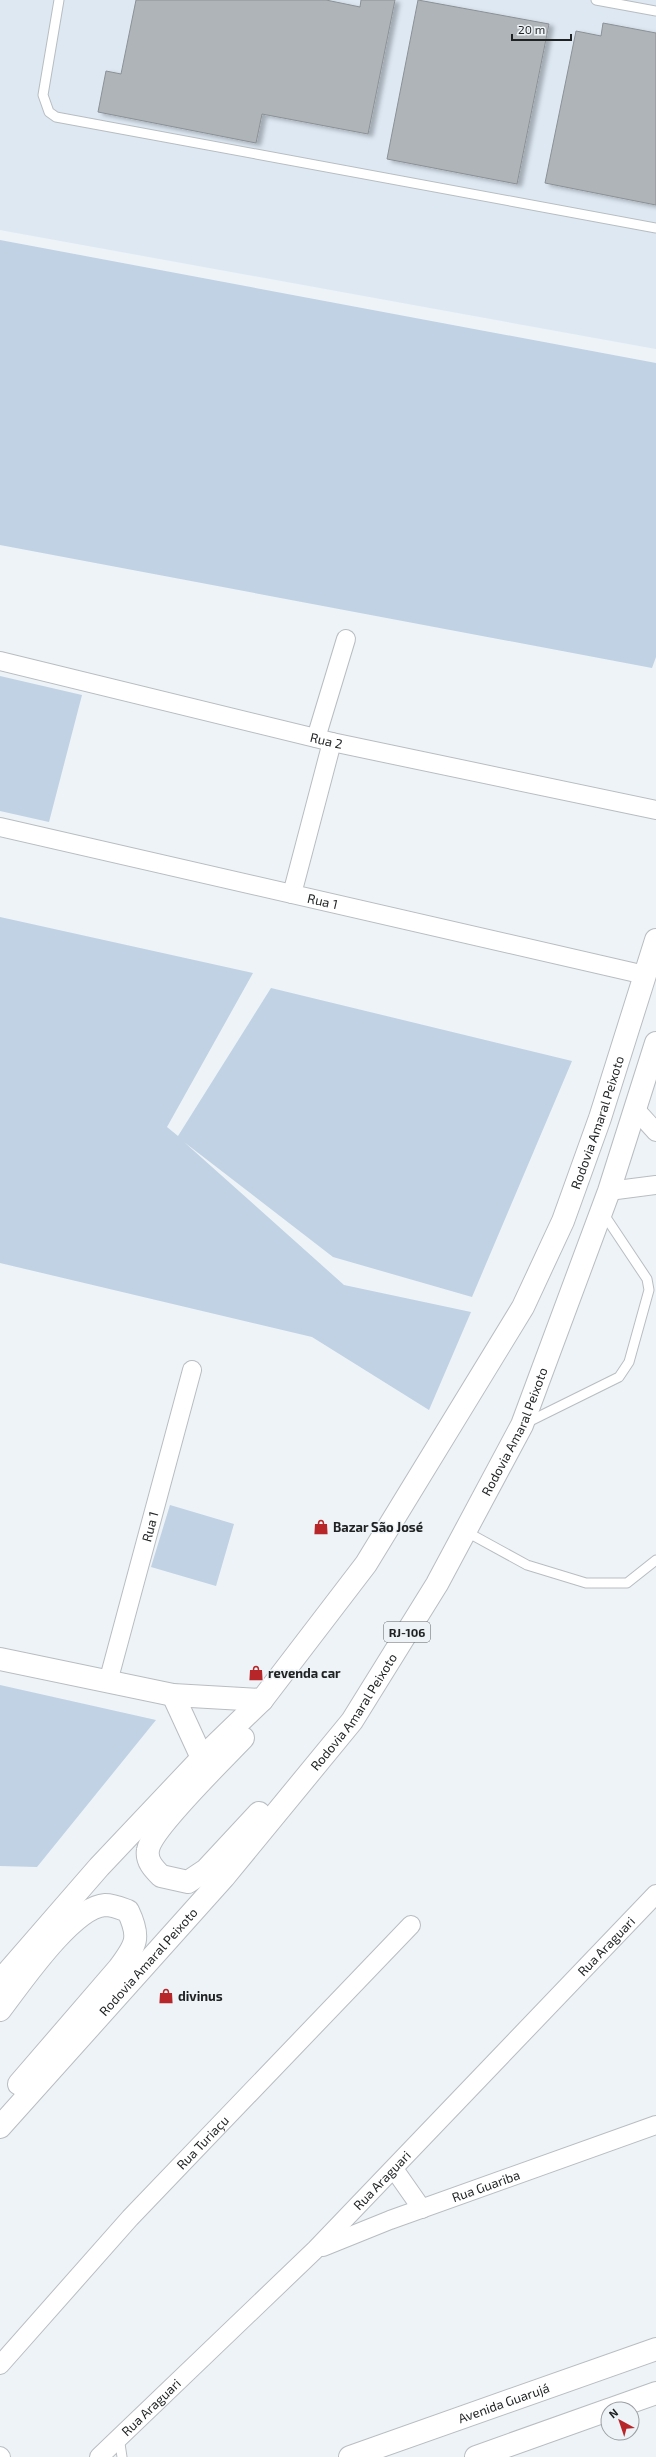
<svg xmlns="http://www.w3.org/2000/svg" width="656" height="2457" font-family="'Exo 2',sans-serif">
<defs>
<filter id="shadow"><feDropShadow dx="4.5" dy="2.5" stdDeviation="2" flood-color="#0004"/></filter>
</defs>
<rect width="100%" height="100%" fill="#edf3f7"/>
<path fill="#dde8f3" d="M0 0H656V349L0 230Z"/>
<path fill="#c0d2e4" d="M0 240 656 363V657L652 668 0 545Z
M0 676 82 695 49 822 0 811Z
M0 917 253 973 167 1127 178 1136 271 988 572 1061 472 1297 333 1257 184 1142 344 1285 471 1312 429 1410 312 1337 0 1263Z
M170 1505 234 1524 216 1586 151 1567Z
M0 1685 156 1720 37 1867 0 1866Z"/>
<path fill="#afb4b9" stroke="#8c9195" filter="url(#shadow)" d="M136 0H326L360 7 361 0H395L368 134 262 114 256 143 98 112 106 71 121 74Z
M418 0 549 24 517 184 387 159Z
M603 23 656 33V205L545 183 576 31 601 36Z"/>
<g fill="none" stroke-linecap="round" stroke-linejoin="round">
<g stroke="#b8bdc1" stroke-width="11">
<path id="lane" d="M59 0 43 95 49 112 56 117 656 228
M596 0 656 11
M526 1423 619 1377 629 1362 649 1290 647 1279 603 1213
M465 1531 527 1565 586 1583H627L656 1560
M119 2437 122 2457"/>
</g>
<g stroke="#b8bdc1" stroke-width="20">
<g id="street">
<path id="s1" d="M0 661 332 742 656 810"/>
<path d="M316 738 346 639"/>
<path id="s2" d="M0 827 645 975"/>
<path d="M292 894 332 742"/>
<path d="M636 1110 656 1132"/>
<path d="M609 1191 656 1185"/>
<path id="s3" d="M108 1682 192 1370"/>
<path d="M394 2169 422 2209"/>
<path id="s4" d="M323 2247 390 2220 656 2125"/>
<path id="s5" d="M0 2365 130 2218 411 1925"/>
<path d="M0 2456 1 2457"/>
<path id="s6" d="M99 2457 316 2249 656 1894"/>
</g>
</g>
<g stroke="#b8bdc1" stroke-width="24">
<g id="secondary">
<path d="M0 1659 173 1695 262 1700"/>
<path d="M173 1695 202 1758"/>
<path d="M611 2409 656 2393"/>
<path id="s7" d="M350 2457 656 2349"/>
<path d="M476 2457 608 2410"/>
</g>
</g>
<g stroke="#b8bdc1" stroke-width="24">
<g id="highway">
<path d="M243 1738C225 1757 151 1829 148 1850 146 1861 154 1869 161 1876L188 1882 206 1870 259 1813"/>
<path id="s8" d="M0 1981 99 1867 202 1758 262 1700 366 1564 523 1307 563 1221 600 1118 656 940"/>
<path d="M0 2010C20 1984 72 1907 105 1905 113 1905 120 1908 128 1911 141 1938 136 1945 119 1968L19 2084"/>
<path id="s9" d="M0 2127 224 1877 352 1721 437 1584 522 1425 609 1191 656 1043"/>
</g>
</g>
<use href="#lane" stroke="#fff" stroke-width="9"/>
<use href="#street" stroke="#fff" stroke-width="18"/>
<use href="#secondary" stroke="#fff" stroke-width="22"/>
<use href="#highway" stroke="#fff" stroke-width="22"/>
</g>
<defs>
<g id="shop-bare" transform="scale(1.2)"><path d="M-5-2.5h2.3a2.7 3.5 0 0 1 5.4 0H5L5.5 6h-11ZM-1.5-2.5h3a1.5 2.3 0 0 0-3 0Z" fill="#b7272a" stroke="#edf3f7" stroke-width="2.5" paint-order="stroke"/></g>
</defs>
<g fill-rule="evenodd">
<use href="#shop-bare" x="321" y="1527"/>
<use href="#shop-bare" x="256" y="1673"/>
<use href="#shop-bare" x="166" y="1996"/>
</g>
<g text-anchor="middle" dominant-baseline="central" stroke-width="3" stroke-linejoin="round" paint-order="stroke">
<rect fill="#edf3f7" stroke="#5d6062" stroke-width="1" x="384" y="1622" width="46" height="20" rx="3"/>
<g font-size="12" font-weight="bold" fill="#1f2122">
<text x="407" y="1632">RJ-106</text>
</g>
<g font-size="13" fill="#1f2122" stroke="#edf3f7">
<text stroke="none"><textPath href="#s1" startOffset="336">Rua 2</textPath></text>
<text stroke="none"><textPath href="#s2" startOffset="331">Rua 1</textPath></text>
<text stroke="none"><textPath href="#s8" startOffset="1056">Rodovia Amaral Peixoto</textPath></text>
<text stroke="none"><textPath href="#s9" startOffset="870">Rodovia Amaral Peixoto</textPath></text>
<text stroke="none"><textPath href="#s3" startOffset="161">Rua 1</textPath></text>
<text stroke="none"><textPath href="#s9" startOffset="546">Rodovia Amaral Peixoto</textPath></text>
<text stroke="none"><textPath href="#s6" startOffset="720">Rua Araguari</textPath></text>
<text stroke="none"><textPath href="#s9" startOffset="222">Rodovia Amaral Peixoto</textPath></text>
<text stroke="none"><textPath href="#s5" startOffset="301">Rua Turiaçu</textPath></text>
<text stroke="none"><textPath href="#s6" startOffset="396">Rua Araguari</textPath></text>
<text stroke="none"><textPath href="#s4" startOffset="174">Rua Guariba</textPath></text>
<text stroke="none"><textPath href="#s7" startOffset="163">Avenida Guarujá</textPath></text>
<text stroke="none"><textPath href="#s6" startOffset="72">Rua Araguari</textPath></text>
</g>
<g font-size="13" font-weight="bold" fill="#1f2122" stroke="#edf3f7" text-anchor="start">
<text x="333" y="1527">Bazar São José</text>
<text x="268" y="1673">revenda car</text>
<text x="178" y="1996">divinus</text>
</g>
</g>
<g transform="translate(620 2421) rotate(320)"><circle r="19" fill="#edf3f7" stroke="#9b9fa2"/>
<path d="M0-3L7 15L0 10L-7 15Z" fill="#b7272a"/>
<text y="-6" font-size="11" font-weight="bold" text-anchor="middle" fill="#1f2122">N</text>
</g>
<path d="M512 34v6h59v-6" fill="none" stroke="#1f2122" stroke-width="2"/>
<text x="518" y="34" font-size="12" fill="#1f2122" stroke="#edf3f7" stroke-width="3" paint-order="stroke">20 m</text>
</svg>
